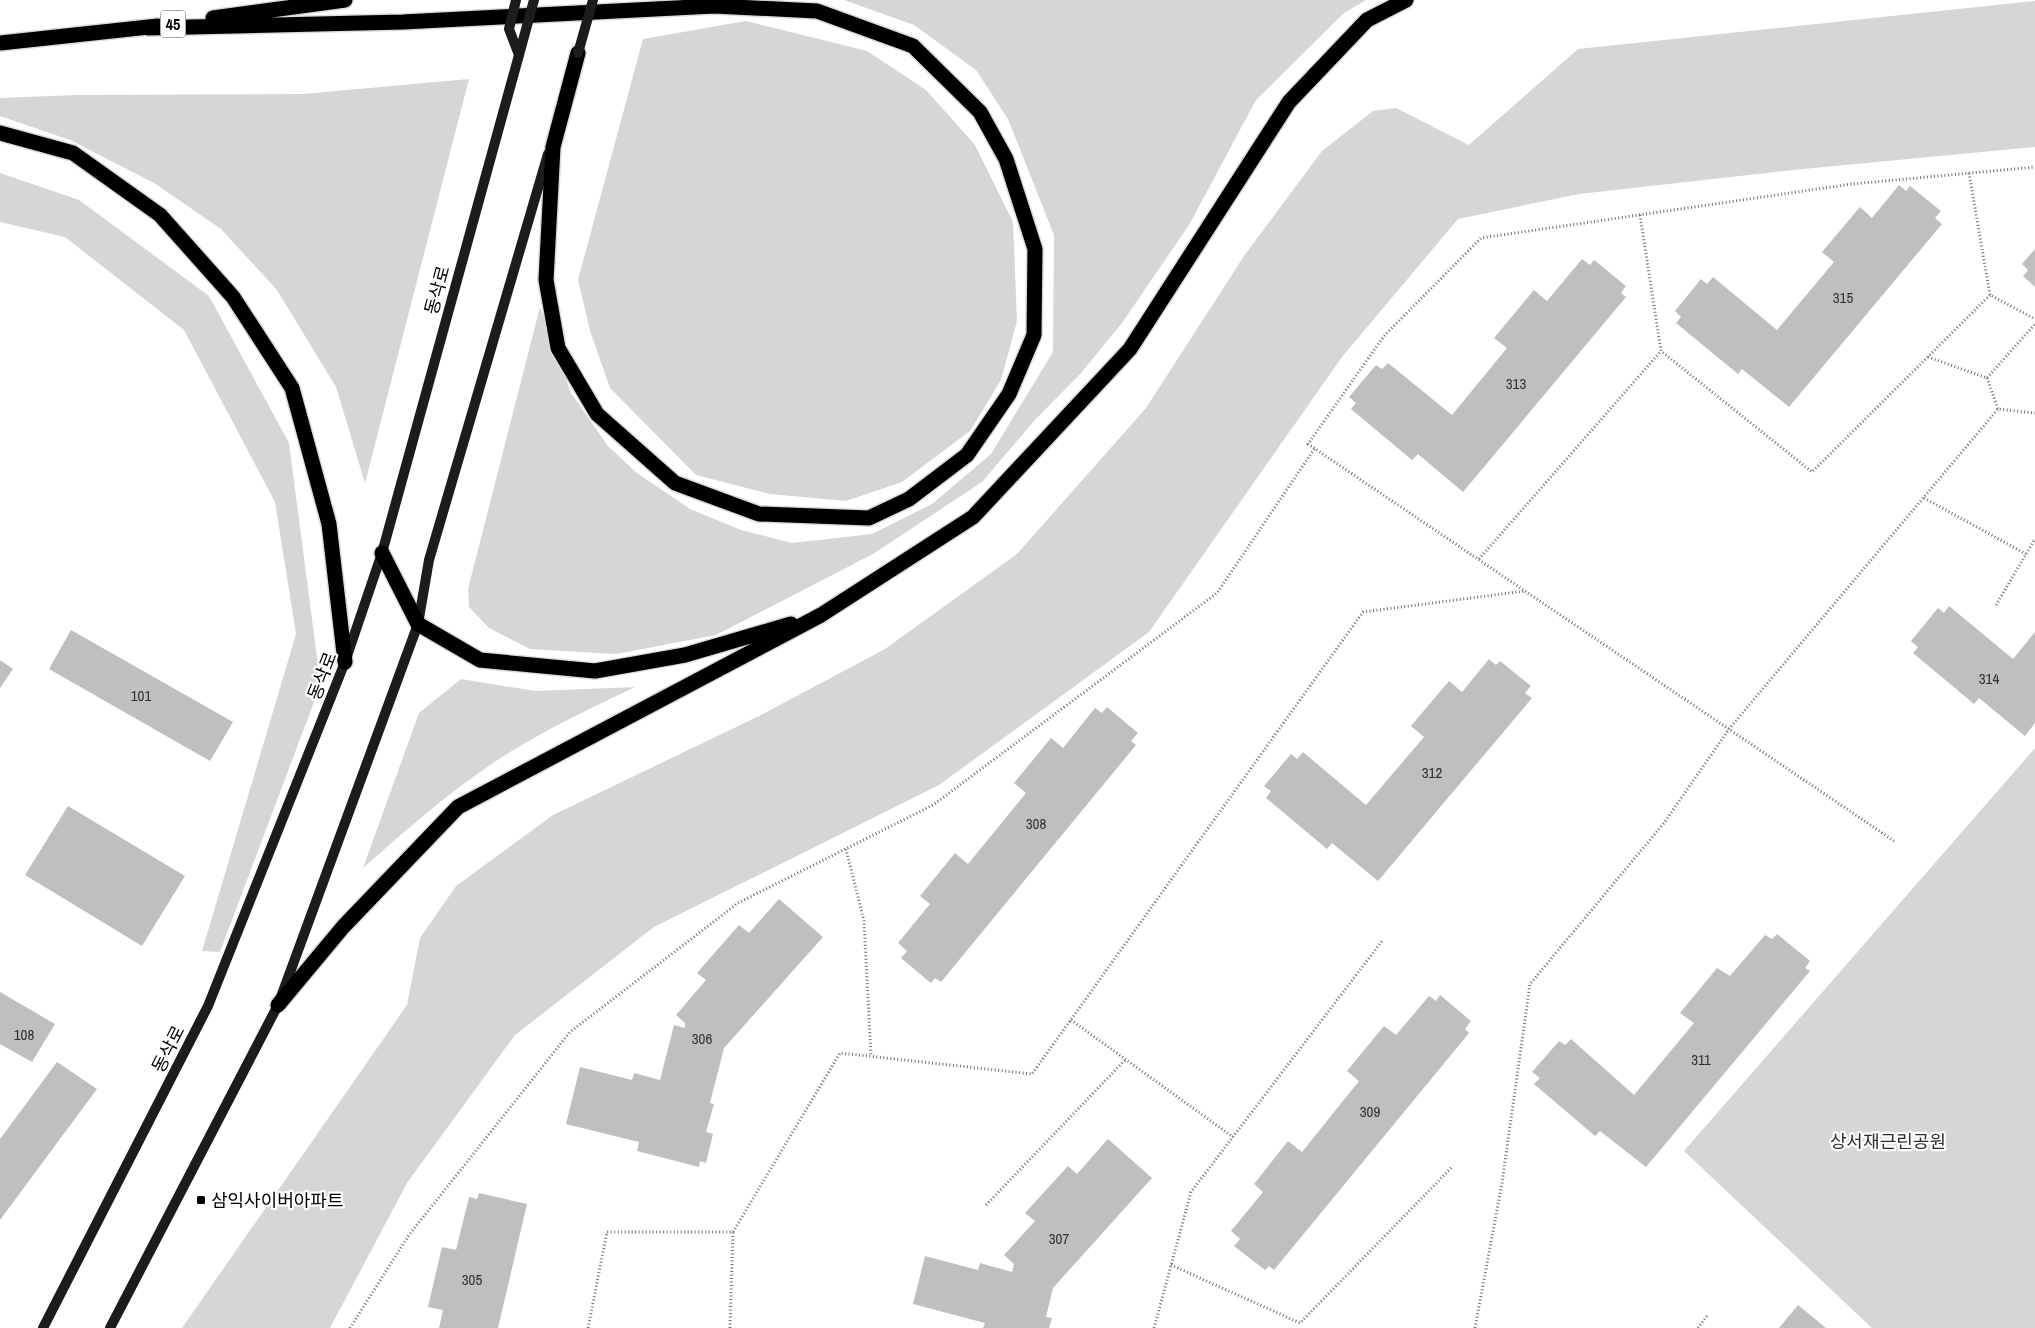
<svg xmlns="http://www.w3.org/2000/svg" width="2035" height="1328" font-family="'Archivo Narrow','Noto Sans KR',sans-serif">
<rect width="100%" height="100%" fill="#fff"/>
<path fill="#d6d6d6" d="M844 0H1366L1344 13 1256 100 1189 225 1122 323 1081 373 1034 421 982 482 873 554 716 635 616 654 530 649 489 628 469 607 468 589 540 307 571 393 608 446 637 473 690 509 741 530 792 543 872 534 932 504 991 454 1053 352 1054 235 1008 119 976 70 914 25Z
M2035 1V147L1803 169 1579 194 1458 219 1342 357 1149 632 939 785 654 927 515 1035 407 1183 330 1328H182L407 1005 420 938 456 886 553 815 759 716 885 649 1017 554 1146 408 1244 256 1322 151 1373 111 1396 108 1469 145 1578 49Z
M746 21 867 51 926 90 975 145 1013 222 1017 321 1001 380 970 431 902 482 846 501 770 494 696 475 610 388 590 331 578 280 643 39Z
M469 79 365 483 336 387 277 290 221 229 154 183 70 140 0 116V98L74 95 303 94Z
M0 173 79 200 209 296 289 443 318 665 317 694 220 952 202 951 296 634 275 502 184 330 65 237 0 222Z
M461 679 535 691 635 687C587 710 538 733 493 763 447 794 405 831 363 868L419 713Z
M2035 748V1328H1872L1684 1151Z"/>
<path fill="#bfbfbf" d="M1899 185 1906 191 1910 186 1941 211 1935 218 1942 224 1789 407 1742 369 1738 374 1676 323 1681 317 1675 311 1701 279 1707 284 1713 277 1777 330 1834 262 1822 252 1860 207 1872 218Z
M2035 249V287L2023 276 2028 270 2022 264Z
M1582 259 1590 265 1594 260 1626 286 1621 293 1626 297 1463 492 1418 454 1412 460 1351 409 1356 403 1349 397 1376 365 1382 369 1388 363 1452 415 1507 348 1494 338 1534 290 1547 301Z
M1949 606 2013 659 2035 632V723L2025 736 1979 698 1974 704 1913 653 1918 647 1911 641 1938 608 1944 613Z
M71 630 233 722 210 761 49 669Z
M1489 659 1496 665 1500 661 1531 686 1525 693 1532 698 1378 881 1332 843 1327 849 1266 798 1271 791 1264 786 1291 754 1297 759 1303 752 1366 805 1424 737 1411 726 1449 681 1462 692Z
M0 660 13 669 0 688Z
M1107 707 1138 733 1131 741 1136 745 941 982 935 978 931 983 901 958 907 951 898 943 930 904 920 896 955 853 968 864 1026 793 1014 783 1051 738 1063 748 1095 708 1102 713Z
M68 806 185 876 142 946 25 875Z
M779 899 823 937 724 1048 710 1103 714 1104 706 1132 713 1134 706 1163 700 1161 699 1167 637 1151 639 1142 566 1124 580 1067 632 1080 634 1073 660 1080 674 1025 685 1028V1023L676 1015 706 980 697 973 739 925 749 933Z
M1777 934 1810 961 1805 968 1810 971 1646 1167 1600 1131 1595 1136 1534 1084 1540 1078 1532 1072 1559 1041 1565 1045 1571 1039 1634 1095 1694 1023 1680 1013 1717 968 1730 976 1765 935 1772 939Z
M0 992 55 1024 32 1062 0 1044Z
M1440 995 1471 1021 1465 1029 1469 1033 1274 1270 1269 1266 1265 1270 1234 1246 1240 1239 1231 1231 1263 1192 1254 1184 1288 1141 1302 1152 1359 1081 1347 1071 1384 1026 1396 1035 1429 996 1436 1001Z
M57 1062 97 1089 0 1220V1139Z
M1108 1139 1152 1178 1053 1288 1046 1317 1052 1318 1049 1328H983L985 1323 913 1304 925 1256 978 1270 980 1263 1012 1272 1014 1264 1004 1255 1035 1221 1025 1213 1068 1166 1077 1174Z
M479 1193 527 1204 498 1328H439L443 1310 428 1307 442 1247 456 1250 469 1197 477 1199Z
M1798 1305 1826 1328H1779Z"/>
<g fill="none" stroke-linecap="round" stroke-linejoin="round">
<g stroke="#dbdbdb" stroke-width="18">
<path id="highway" d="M213 18 345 0
M148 28 403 22 714 6 817 11 913 46 980 112 1006 159 1035 249 1034 335 1009 394 967 455 909 499 869 518 759 514 675 483 597 414 558 348 546 280 553 147 578 53
M0 43 158 26
M0 133 73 153 160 215 233 297 292 388 329 524 345 662
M382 553 418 624 480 660 595 671 685 655 791 624
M278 1005 343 927 458 807 821 615 973 517 1130 349 1289 102 1367 20 1406 0"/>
</g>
<path stroke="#717171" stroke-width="3" stroke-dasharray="1 2.5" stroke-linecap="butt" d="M1969 173 1990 295 2035 319
M1640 215 1661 351 1812 472 1990 295
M1928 357 1987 378 2035 324
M1987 378 1998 409
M1924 498 2026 554
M1479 559 1661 351
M1996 605 2035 539
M1894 841 1308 444 1384 336 1481 238 1852 184 2035 167
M846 849 864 921 871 1056
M1071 1020 1233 1137
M986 1205 1126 1059
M1171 1265 1300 1323 1452 1167
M350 1328 409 1235 570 1032 738 903 933 805 1217 593 1315 448
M588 1328 607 1232H733L840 1053 1032 1074 1363 612 1525 591
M730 1328 733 1232
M1154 1328 1191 1192 1382 941
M1475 1328 1502 1183 1530 984 1664 823 1729 729 1998 409 2035 413
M1698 1328 1707 1316"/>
<path stroke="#1c1c1c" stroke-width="10" d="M43 1328 208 1006 345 662 382 553 519 55
M110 1328 278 1005 418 624 429 560 548 154"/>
<use href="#highway" stroke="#000" stroke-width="15"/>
<path stroke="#1c1c1c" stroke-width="10" d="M516 0 509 29 519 55
M578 53 593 0
M519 55 534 0"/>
</g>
<rect fill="#000" stroke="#fff" stroke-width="2" x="196" y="1195" width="10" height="10" rx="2.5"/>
<g text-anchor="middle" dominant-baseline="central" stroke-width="4.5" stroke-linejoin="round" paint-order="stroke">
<g font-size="15" fill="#303030">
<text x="1843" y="297">315</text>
<text x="1516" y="383">313</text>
<text x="1989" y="678">314</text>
<text x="141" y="695">101</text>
<text x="1432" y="772">312</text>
<text x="1036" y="823">308</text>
<text x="24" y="1034">108</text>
<text x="702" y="1038">306</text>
<text x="1701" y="1059">311</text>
<text x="1370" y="1111">309</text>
<text x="1059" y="1238">307</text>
<text x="472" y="1279">305</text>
</g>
<rect fill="#fff" stroke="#4c4c4c" stroke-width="1" x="160.5" y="10.5" width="25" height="27" rx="4"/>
<g font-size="16" font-weight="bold" fill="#000">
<text x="173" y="24">45</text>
</g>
<g font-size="18" fill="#000" stroke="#fff">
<text transform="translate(437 290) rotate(-75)">동삭로</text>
<text transform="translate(322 676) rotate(-69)">동삭로</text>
<text transform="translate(168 1049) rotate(-63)">동삭로</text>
</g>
<g font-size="18" fill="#2d2d2d" stroke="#fff">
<text x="1888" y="1141">상서재근린공원</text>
</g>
<g font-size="18" fill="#000" stroke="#fff" text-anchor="start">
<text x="211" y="1200">삼익사이버아파트</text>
</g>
</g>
</svg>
